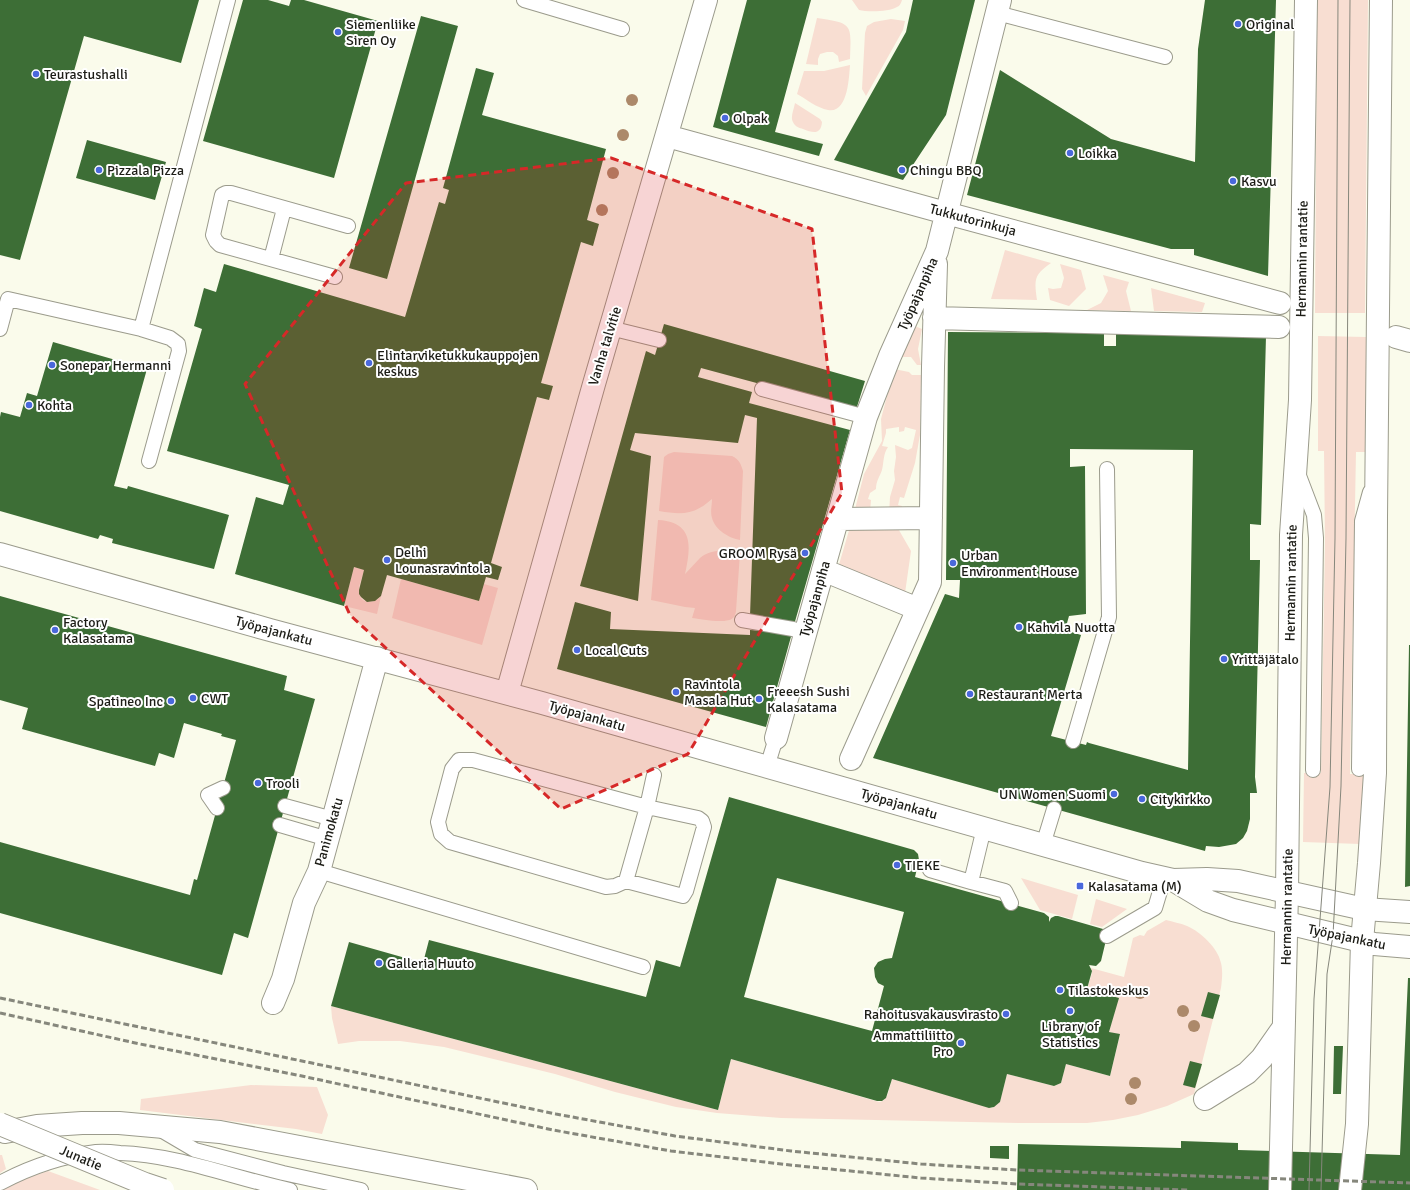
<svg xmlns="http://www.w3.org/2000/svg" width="1410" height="1190" font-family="Signika,sans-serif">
<rect width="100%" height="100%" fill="#fafbeb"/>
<path fill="#f8ded2" d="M852 0H902C901 3 900 6 897 7 889 12 867 12 859 10Z
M1317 0H1368L1365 313H1315Z
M817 18C854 23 851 25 850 59L839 62 838 56 833 52H827L820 54 818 59V65L806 64Z
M891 19 905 21 903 30 866 96 862 89 865 33 867 26 874 22Z
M850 65C849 77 848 114 828 110 817 108 806 99 797 94L804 71H824Z
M795 103 820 119 822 122C821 135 813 133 803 129 800 128 795 127 793 122 790 117 794 109 795 103Z
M1005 250 1051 263C1034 275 1034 279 1037 300L991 299Z
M1060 264 1081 270 1086 289 1069 306 1050 300 1048 288 1053 289 1061 288 1064 278Z
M1103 275 1129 282 1126 291 1131 311 1087 310 1101 303 1108 291Z
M1151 288 1205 303 1202 312 1154 311Z
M910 324 922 329 918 349 921 365H917L911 357H898Z
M1318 336 1366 337V452H1356L1350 774H1366L1360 844 1303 842 1304 773H1321L1325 543 1324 451H1318Z
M894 369 909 372 912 375H921L920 435 915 463 904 498 900 497 898 505 902 506 899 515 889 514 890 497 895 480 894 471 896 457 895 445 908 450 912 448 916 430 905 427 904 431 899 432V427L886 429V433L882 446 888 447C883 454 884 462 882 470 880 476 876 481 876 489L870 493 868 499 871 500 870 512 854 513 864 474 882 441 881 419Z
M674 452 732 456C739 459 741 464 743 471L740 540C729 538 715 530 712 518 710 512 712 505 712 499 694 515 682 515 659 511L664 457 668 454Z
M658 520C694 522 691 547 685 574 690 569 695 563 700 558 711 549 727 550 740 553L736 611C736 612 735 616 734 617 728 625 701 619 692 618L695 608 685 607 651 600Z
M896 525 911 551 905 593 838 568 850 527Z
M354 567 364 570C363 576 358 585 359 592 360 605 375 604 381 596L377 614 344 606Z
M401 579 479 601 484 584 498 588 482 645 392 618Z
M1021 878 1078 895 1072 919 1040 910Z
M1096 899 1127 909 1102 927 1090 924Z
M1166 920C1173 922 1180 923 1187 926 1201 932 1218 948 1221 963 1223 971 1222 980 1221 988L1194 1094 1167 1106 1138 1115 1113 1120 1087 1123H1018L781 1118 717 1113 676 1107 615 1092 555 1074 444 1047 400 1041H359L338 1044 332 1018 331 1006 718 1110 731 1059 879 1102C889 1101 889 1087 892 1079L992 1108 1000 1102 1007 1074 1054 1086 1061 1083 1066 1064 1110 1076 1120 1035 1109 1032 1118 998 1087 989 1092 973 1091 968 1124 977 1133 938 1140 935 1144 936 1147 931Z
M251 1085 317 1087 328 1115 322 1134 296 1129 140 1110 141 1099Z
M0 1155H2L6 1169 0 1173Z
M48 1171 100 1190H3C17 1181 32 1176 48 1171Z"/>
<path fill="#3d6e36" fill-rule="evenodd" d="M0 0H199L181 63 84 36 20 260 0 255Z
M243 0H268L289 6 291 0H304L378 21 334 178 203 141Z
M747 0H811L775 132 823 144 819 156 713 127Z
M913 0H975L946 115 903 180 834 160 906 32Z
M1205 0H1276L1268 276 1194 255V249H1171L967 195 1000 70 1111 139 1195 162 1198 49Z
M421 16 458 26 387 279 349 268Z
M476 68 494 73 482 115 606 149 587 220 599 224 593 246 581 242 541 383 553 386 549 400 537 397 491 563 502 567 498 580 486 577 479 601 387 575 381 596 375 601 367 602 361 597 359 594V590L364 570 354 567 344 606 235 574 256 497 283 505 289 485 167 451 202 329 194 326 204 288 216 292 224 264 405 317 439 202 445 204 449 190 443 188Z
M87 140 166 162 155 200 76 178Z
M664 324 865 381 856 410 701 368 698 377 752 392 749 403 850 430 794 625 750 616 757 418 745 415 738 443 635 433 630 450 651 456 638 601 580 586 646 351 655 355Z
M948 332 1104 333V346H1116V333L1266 336 1261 525 1250 524V560H1260L1255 777 1257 793H1250V819L1247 831 1243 838 1236 844 1219 847 1206 846 1205 851 873 758 945 594 959 598 960 580H946ZM1070 449 1193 450 1188 770 1089 743 1087 742 1086 745 1051 736 1081 635 1065 630 1069 616 1086 614 1085 466 1070 467Z
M53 342 147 369 114 486 127 489 128 486 229 515 214 569 112 543 113 539 100 535 98 539 0 511V417L1 412 20 417 27 393 37 396Z
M0 596 287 676 284 690 315 699 248 938 234 933 222 975 0 913V842L190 895 194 879 197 880 236 740 221 736 222 734 184 723 174 758 159 753 155 766 22 729 28 708 0 700Z
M575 602 611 612 610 629 750 635V630L792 633 766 727 557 669Z
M1409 645H1410V886L1405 887Z
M729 797 914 850 918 854 919 860 915 877 1044 913 1049 917V922L1051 918 1055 916H1058L1103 929 1105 931 1107 936 1101 961 1096 966 1089 965 1092 971 1087 989 1119 998 1109 1032 1120 1034 1110 1076 1066 1064 1061 1083 1054 1086 1007 1074 1000 1102 994 1107 989 1108 892 1079 886 1098 882 1101H877L731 1059 718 1110 331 1006 349 942 423 963 429 940 646 997 656 960 680 967ZM777 878 904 912 892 958 885 959 878 962 874 968 875 977 878 983 884 986 872 1031 744 997Z
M1408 978H1410V1190H1017L1018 1144 1181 1148V1141L1238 1143V1150L1400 1155Z
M1208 992 1220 995 1213 1019 1201 1016Z
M1334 1046H1343L1341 1094H1333Z
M1190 1061 1202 1064 1195 1088 1183 1085Z
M990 1146H1009V1159L990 1158Z"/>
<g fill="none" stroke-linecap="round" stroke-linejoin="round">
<g stroke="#9b9b8c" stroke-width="16">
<path id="lane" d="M524 0 622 29
M997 13 1165 57
M271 259 284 209
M335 277 220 245 216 241 213 235 222 195 226 193H231L348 226
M610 328 659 340
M0 329 8 299 141 329 228 0
M141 329 170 338 178 344 179 351 149 461
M762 389 866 417
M1298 473 1314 515 1316 538 1313 770
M742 620 793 629 805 633
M1073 741 1109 617 1107 469
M767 767 776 738
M1359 769 1362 521 1370 492
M285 806 333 819
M217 808 208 795 223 788
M280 825 328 839
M984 828 971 882 1005 891 1011 903
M1043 845 1054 809
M930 870 971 882
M319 871 643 967
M626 881 647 807 698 818 702 821 704 827 686 891 683 896 626 881 615 886 606 887 450 842 441 834 438 822 452 769 459 760H473L647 807 654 775
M1107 936 1155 908 1164 878
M161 1130 195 1150 283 1173 361 1190
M0 1183C30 1167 62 1156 96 1152 104 1151 112 1152 120 1153 179 1155 233 1178 290 1190"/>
</g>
<g stroke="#9b9b8c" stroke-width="24">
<path id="street" d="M667 136 946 213 1280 303
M934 318 1279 327
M1396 337 1410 341
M838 519 931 518
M0 554 270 630 542 703 1142 873 1173 880 1208 901 1233 910 1374 944 1410 947
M823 570 918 609
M507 693 594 384 706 0
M776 738 866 417 890 356 937 251 1000 0
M851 759 930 582 933 367 936 264
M1173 880 1207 879 1238 881 1364 909 1410 912
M273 1003 283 979 304 903 319 871 377 658"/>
</g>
<g stroke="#9b9b8c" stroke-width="24">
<path id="primary" d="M1205 1099 1247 1073 1262 1058 1283 1028
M5 1132 37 1126 82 1123H119L220 1132 526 1190
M1280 1190 1287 893 1291 535 1300 400 1306 0
M1350 1190 1357 1124 1362 941 1369 863 1375 773 1376 518 1381 0"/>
</g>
<use href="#lane" stroke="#fff" stroke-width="14"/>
<use href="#street" stroke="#fff" stroke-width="22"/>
<use href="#primary" stroke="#fff" stroke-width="22"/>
<path stroke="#86877c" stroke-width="1" d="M1309 1190 1314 999 1330 787 1335 538 1338 0
M1321 1190 1327 974 1333 935 1341 786 1346 538 1350 0"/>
<path stroke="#86877c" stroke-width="3" stroke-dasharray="6 3" stroke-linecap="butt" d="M0 998 556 1114 675 1136 791 1151 921 1164 1017 1170 1410 1183
M0 1013 140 1044 297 1075 553 1130 671 1151 790 1165 921 1178 1017 1184 1188 1190"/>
<g stroke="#9b9b8c" stroke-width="24" stroke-linecap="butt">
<path id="primary-bridge" d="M0 1124 145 1184 163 1190"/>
</g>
<use href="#primary-bridge" stroke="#fff" stroke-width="22"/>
</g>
<g fill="#ac896a">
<circle cx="632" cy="100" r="6"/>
<circle cx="623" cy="135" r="6"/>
<circle cx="613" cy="173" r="6"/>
<circle cx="602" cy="210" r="6"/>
<circle cx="1140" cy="993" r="6"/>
<circle cx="1183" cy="1011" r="6"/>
<circle cx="1194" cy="1026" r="6"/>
<circle cx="1135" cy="1083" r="6"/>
<circle cx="1131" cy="1099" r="6"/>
</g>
<path fill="#d62828" fill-opacity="0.2" stroke="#d62828" stroke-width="3" stroke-dasharray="8 5" stroke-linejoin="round" d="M611 158 812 229 842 493 688 754 561 809 350 615 245 384 406 183Z"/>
<g fill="#4a68dc" stroke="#fff" stroke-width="1.5">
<circle cx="1238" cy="24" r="4"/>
<circle cx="338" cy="32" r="4"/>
<circle cx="36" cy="74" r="4"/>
<circle cx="725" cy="118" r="4"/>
<circle cx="1070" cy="153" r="4"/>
<circle cx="99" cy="170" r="4"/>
<circle cx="902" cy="170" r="4"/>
<circle cx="1233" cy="181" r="4"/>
<circle cx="369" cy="363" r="4"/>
<circle cx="52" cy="365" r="4"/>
<circle cx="29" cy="405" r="4"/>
<circle cx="805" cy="553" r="4"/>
<circle cx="387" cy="560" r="4"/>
<circle cx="953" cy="563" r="4"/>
<circle cx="1019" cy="627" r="4"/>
<circle cx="55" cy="630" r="4"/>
<circle cx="577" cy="650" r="4"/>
<circle cx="1224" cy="659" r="4"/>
<circle cx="676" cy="692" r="4"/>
<circle cx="970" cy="694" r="4"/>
<circle cx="193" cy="698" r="4"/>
<circle cx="759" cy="699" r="4"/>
<circle cx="171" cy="701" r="4"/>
<circle cx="258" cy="783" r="4"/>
<circle cx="1114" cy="794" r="4"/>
<circle cx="1142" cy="799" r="4"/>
<circle cx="897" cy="865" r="4"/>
<rect x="1076" y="882" width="8" height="8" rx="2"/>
<circle cx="379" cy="963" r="4"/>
<circle cx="1060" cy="990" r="4"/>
<circle cx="1070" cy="1011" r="4"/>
<circle cx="1006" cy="1014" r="4"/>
<circle cx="961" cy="1043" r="4"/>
</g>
<g text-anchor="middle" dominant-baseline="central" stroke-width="4" stroke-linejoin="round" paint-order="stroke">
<g font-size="14" fill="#1c1c16" stroke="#fff" text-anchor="start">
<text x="346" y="24">Siemenliike<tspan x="346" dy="16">Siren Oy</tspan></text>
<text x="1246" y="24">Original</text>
<text x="44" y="74">Teurastushalli</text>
<text x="733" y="118">Olpak</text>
<text x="1078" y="153">Loikka</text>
<text x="107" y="170">Pizzala Pizza</text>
<text x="910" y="170">Chingu BBQ</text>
<text x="1241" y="181">Kasvu</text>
<text x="377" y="355">Elintarviketukkukauppojen<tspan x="377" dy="16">keskus</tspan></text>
<text x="60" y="365">Sonepar Hermanni</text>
<text x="37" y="405">Kohta</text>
<text x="395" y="552">Delhi<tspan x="395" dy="16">Lounasravintola</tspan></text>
<text x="797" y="553" text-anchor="end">GROOM Rysä</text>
<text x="961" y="555">Urban<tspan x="961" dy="16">Environment House</tspan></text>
<text x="63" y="622">Factory<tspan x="63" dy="16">Kalasatama</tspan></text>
<text x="1027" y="627">Kahvila Nuotta</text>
<text x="585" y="650">Local Cuts</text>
<text x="1232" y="659">Yrittäjätalo</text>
<text x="684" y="684">Ravintola<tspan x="684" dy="16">Masala Hut</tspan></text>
<text x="767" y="691">Freeesh Sushi<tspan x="767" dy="16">Kalasatama</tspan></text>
<text x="978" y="694">Restaurant Merta</text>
<text x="201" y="698">CWT</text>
<text x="163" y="701" text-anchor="end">Spatineo Inc</text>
<text x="266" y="783">Trooli</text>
<text x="1106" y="794" text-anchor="end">UN Women Suomi</text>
<text x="1150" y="799">Citykirkko</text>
<text x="905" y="865">TIEKE</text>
<text x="1088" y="886">Kalasatama (M)</text>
<text x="387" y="963">Galleria Huuto</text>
<text x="1068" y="990">Tilastokeskus</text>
<text x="998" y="1014" text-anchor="end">Rahoitusvakausvirasto</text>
<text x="1070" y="1026" text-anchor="middle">Library of<tspan x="1070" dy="16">Statistics</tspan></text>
<text x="953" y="1035" text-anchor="end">Ammattiliitto<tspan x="953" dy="16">Pro</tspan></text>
</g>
<g font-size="14" fill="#1c1c16" stroke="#fff">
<text transform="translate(973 220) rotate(15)">Tukkutorinkuja</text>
<text transform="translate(1302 259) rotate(-89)">Hermannin rantatie</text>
<text transform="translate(918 294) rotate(-66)">Työpajanpiha</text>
<text transform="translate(605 346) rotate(-73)">Vanha talvitie</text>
<text transform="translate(1291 583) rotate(-89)">Hermannin rantatie</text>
<text transform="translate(815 599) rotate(-74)">Työpajanpiha</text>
<text transform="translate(274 631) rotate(15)">Työpajankatu</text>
<text transform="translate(587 716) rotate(16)">Työpajankatu</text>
<text transform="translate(899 804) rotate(16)">Työpajankatu</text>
<text transform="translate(329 832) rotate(-74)">Panimokatu</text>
<text transform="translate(1287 907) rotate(-89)">Hermannin rantatie</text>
<text transform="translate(1347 937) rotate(12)">Työpajankatu</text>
<text transform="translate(81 1158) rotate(23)">Junatie</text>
</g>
</g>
</svg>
